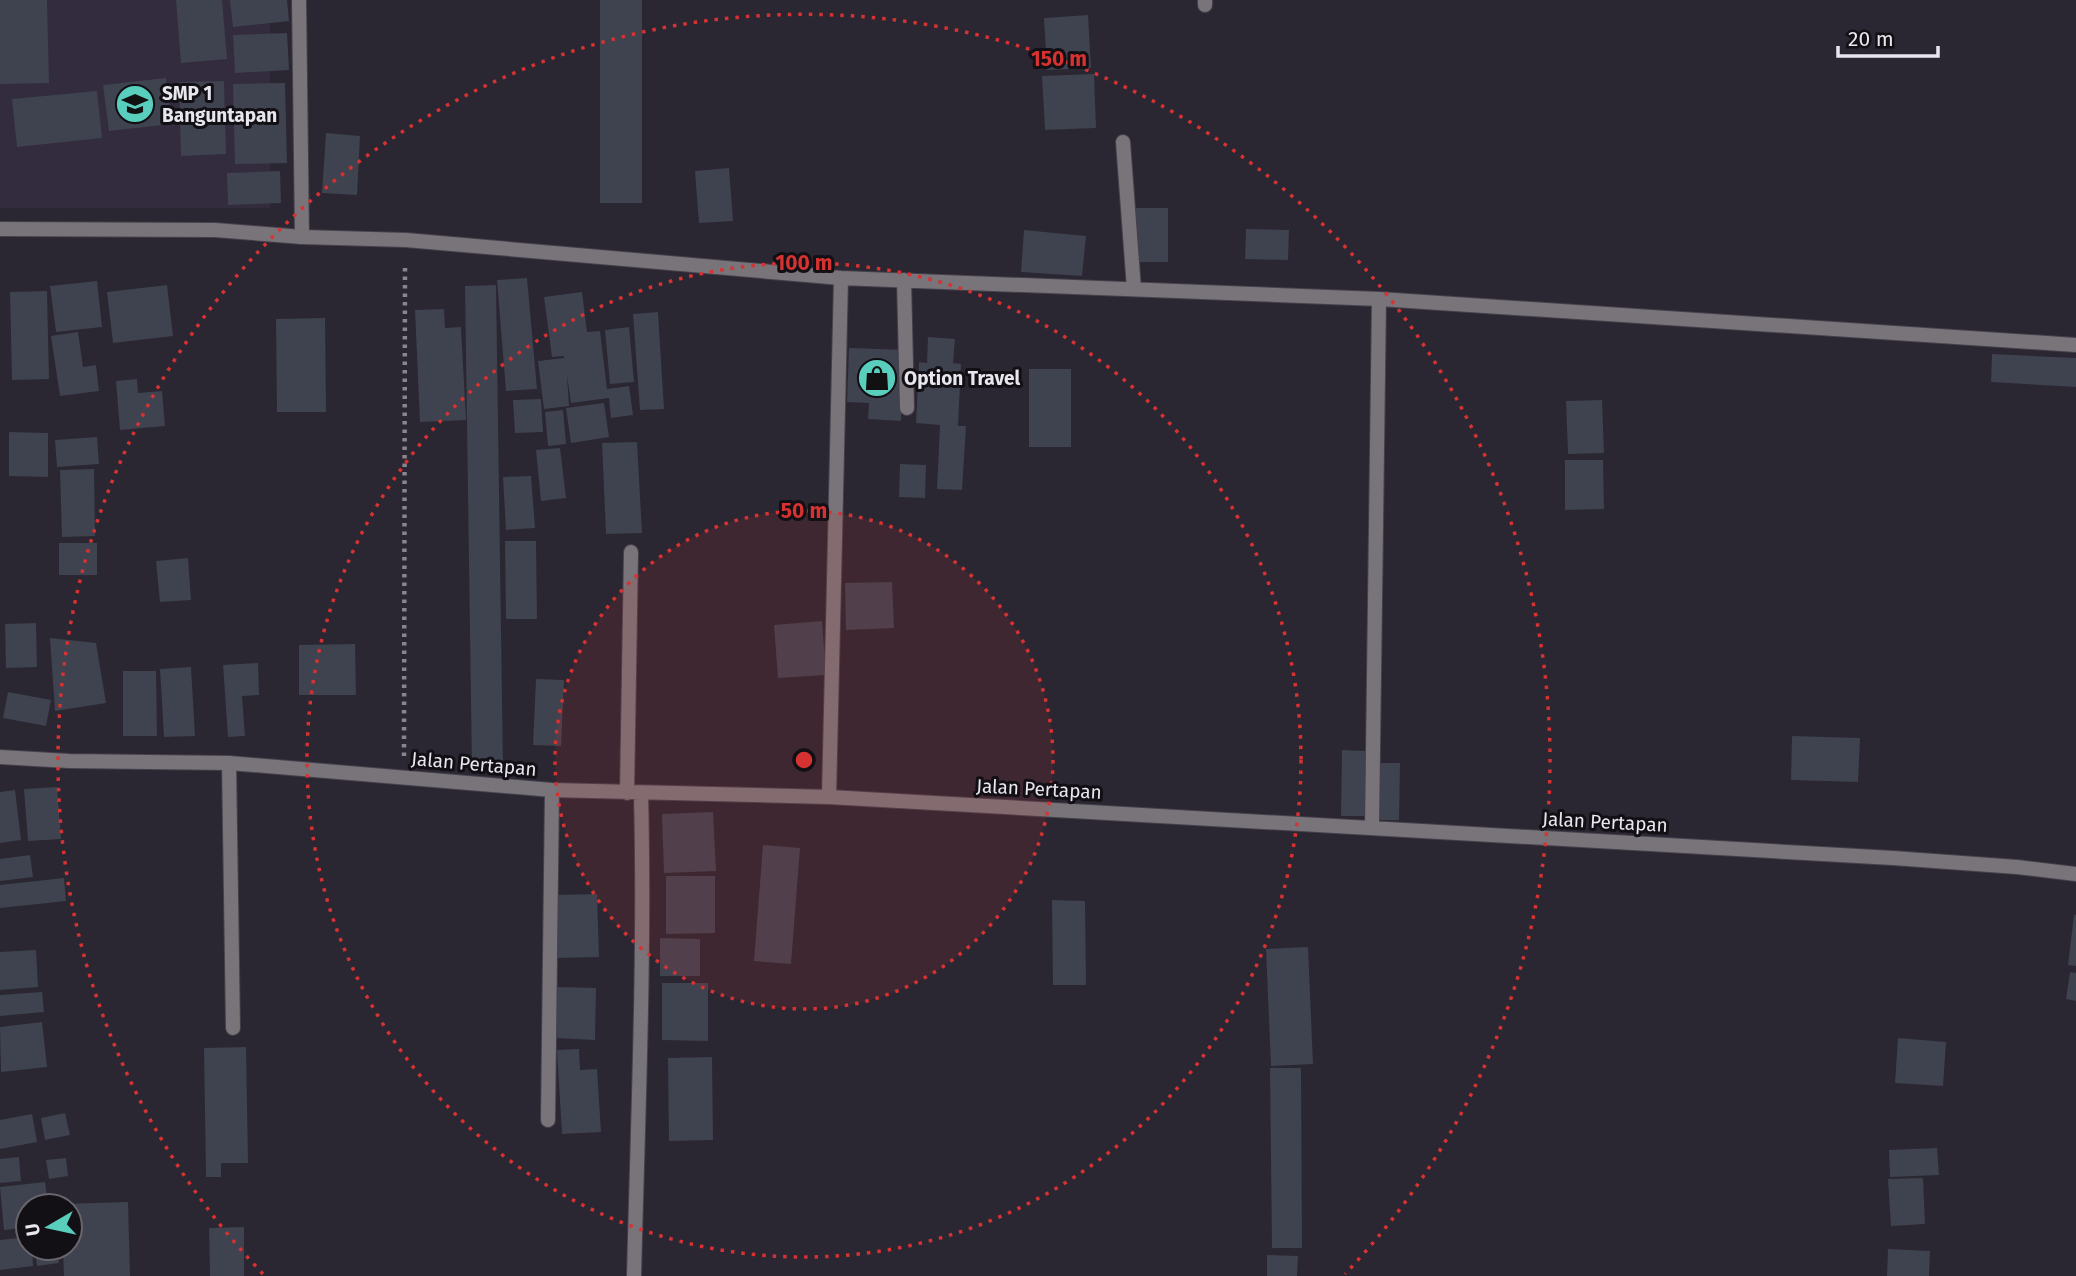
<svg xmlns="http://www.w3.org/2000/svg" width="2076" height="1276" font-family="'Fira Sans',sans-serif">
<rect width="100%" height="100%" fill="#2a2632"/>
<path fill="#322c3e" d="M0 0H270V208H0Z"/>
<path fill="#3f424f" d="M0 0H47L49 83 0 84Z
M176 0H222L227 59 181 63Z
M230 0H287L289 21 233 27Z
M600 0H642V203H600Z
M1088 15 1091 68 1047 70 1044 18Z
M287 33 289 70 235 73 233 35Z
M1094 74 1096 128 1045 130 1042 76Z
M166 78 172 124 109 131 103 85Z
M224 81 226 154 181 156 179 82Z
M285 83 287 163 235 164 233 84Z
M97 91 102 138 17 147 12 99Z
M326 133 360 136 357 195 322 193Z
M729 168 733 221 699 223 695 171Z
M280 171 281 203 228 205 227 173Z
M1136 208H1168V262H1136Z
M1246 229 1289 230 1288 260 1245 259Z
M1024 230 1086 236 1082 276 1021 272Z
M527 278 537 389 506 391 497 280Z
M97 281 102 327 56 332 50 286Z
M167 285 173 336 113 343 107 292Z
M496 285 503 768 472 769 465 286Z
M47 291 49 379 12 380 10 292Z
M582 292 587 332 600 331 607 389 629 386 633 415 611 418 609 398 571 403 567 375 569 406 544 409 538 361 564 358V356L552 357 544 297Z
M444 309 445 328 461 327 466 420 420 422 415 310Z
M658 312 664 409 640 410 633 314Z
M325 318 326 412H277L276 319Z
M629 327 634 382 610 384 605 330Z
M78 332 83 367 96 365 99 391 60 396 51 336Z
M928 337 955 339 953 363 961 364 958 426H966L962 490 937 489 940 425 916 423 919 362 927 363Z
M849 348 905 350 901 421 868 419 869 403 847 402Z
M1992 354 2076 358V387L1991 382Z
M1029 369H1071V447H1029Z
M137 379 138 393 162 391 165 426 120 430 116 381Z
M541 399 543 432 515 433 513 400Z
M1602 400 1604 453 1568 454 1566 401Z
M604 403 609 437 571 443 566 408Z
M563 410 566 444 548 446 545 412Z
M9 432 48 433V477L9 476Z
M97 437 99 464 57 467 55 440Z
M637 442 642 533 606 534 602 443Z
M560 448 566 498 541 501 536 450Z
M1565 460H1603L1604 509 1565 510Z
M900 464 926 465 925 498 899 497Z
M94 469 95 536 62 537 60 470Z
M531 476 535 528 506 530 503 477Z
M505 541H536L537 619H506Z
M59 543H97V575H59Z
M188 558 191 600 160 602 156 561Z
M892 582 894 628 846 630 845 583Z
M822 621 826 675 778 678 774 625Z
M36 623 37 667 6 668 5 624Z
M50 638 96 643 106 703 55 711Z
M355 644 356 695H299V645Z
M258 663 259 695 242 696 245 736 228 737 223 665Z
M191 667 195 736 164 737 160 669Z
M123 671H156L157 736H123Z
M536 679 564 680 561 746 533 745Z
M8 692 51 700 46 726 3 718Z
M1792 736 1860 738 1858 782 1791 780Z
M1342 750 1366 751 1365 816H1341Z
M1378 763H1400L1399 820H1377Z
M57 787 61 839 28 841 24 789Z
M15 790 21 840 0 843V792Z
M713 812 716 871 664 873 662 814Z
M763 845 800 848 791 964 754 961Z
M30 855 33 877 0 881V859Z
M666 876H715V933L666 934Z
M64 878 66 901 0 908V885Z
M597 894 599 957 557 958 555 895Z
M1052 900 1085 901 1086 985H1053Z
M2074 915H2076V966L2068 965Z
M660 938 700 939V976H660Z
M1308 947 1313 1064 1271 1066 1266 949Z
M36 950 38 987 0 990V952Z
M2070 972 2076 973V1001L2066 999Z
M662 983H708V1041L662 1040Z
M556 987 596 988 595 1040 555 1038Z
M42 992 44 1012 0 1016V995Z
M42 1022 47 1067 1 1072 0 1027Z
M1898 1038 1946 1042 1943 1086 1895 1083Z
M246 1047 248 1163H221V1177H206L204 1048Z
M579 1049 580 1070 597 1069 601 1132 562 1134 557 1050Z
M712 1057 713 1140 669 1141 668 1058Z
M1270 1068H1301L1302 1248H1272Z
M65 1113 70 1135 45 1140 41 1118Z
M32 1114 37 1142 0 1149V1120Z
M1937 1148 1939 1175 1890 1177 1889 1150Z
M19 1157 21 1181 0 1183V1159Z
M66 1158 68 1176 49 1179 46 1160Z
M1923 1178 1925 1224 1891 1226 1888 1179Z
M45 1182 48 1206H28V1227L4 1230 0 1187Z
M128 1202 130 1276H64L63 1248H70V1206H60V1204Z
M244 1227V1276H210L209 1228Z
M28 1237V1248H32L33 1266 0 1270V1240Z
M35 1248H57L59 1263 37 1266Z
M1888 1249 1930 1251 1929 1276H1887Z
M1267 1255 1298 1256 1297 1276H1267Z"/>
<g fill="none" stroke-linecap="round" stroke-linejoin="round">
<g stroke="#45414c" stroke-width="16">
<path id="lane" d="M299 0 302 237
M229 763 233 1028"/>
</g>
<g stroke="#45414c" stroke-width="16">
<path id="street" d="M1205 5V0
M1123 142 1134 289
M0 229 215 230 302 237 406 240 841 278 1379 299 2076 345
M904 280 907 408
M0 757 69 761 229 763 552 790 829 797 1893 858 2017 867 2076 874
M627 793 631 552
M829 797 841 278
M1372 827 1379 299
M548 1120 552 790
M634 1276C638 1115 645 955 641 794"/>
</g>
<path stroke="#88858f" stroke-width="4.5" stroke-dasharray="3.5 5" stroke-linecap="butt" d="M404 756 405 264"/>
<use href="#lane" stroke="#797479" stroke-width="14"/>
<use href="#street" stroke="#797479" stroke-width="14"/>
</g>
<circle cx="804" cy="760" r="249" fill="#d73232" fill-opacity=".12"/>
<g fill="none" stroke="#d73232" stroke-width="3.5" stroke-dasharray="3.5 7">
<circle cx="804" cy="760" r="249"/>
<circle cx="804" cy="760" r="497"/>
<path d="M263 1274A746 746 0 1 1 1345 1274"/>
</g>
<defs>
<g id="school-disc" transform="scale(2.0125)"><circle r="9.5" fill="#5acebd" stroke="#121015"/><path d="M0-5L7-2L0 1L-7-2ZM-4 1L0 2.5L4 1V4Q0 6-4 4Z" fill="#111"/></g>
<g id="shop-disc" transform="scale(2.0125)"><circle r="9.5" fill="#5acebd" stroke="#121015"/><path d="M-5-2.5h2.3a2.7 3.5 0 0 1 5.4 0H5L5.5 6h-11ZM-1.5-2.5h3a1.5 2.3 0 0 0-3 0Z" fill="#111"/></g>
</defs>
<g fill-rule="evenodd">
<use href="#school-disc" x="135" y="104"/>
<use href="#shop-disc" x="877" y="378"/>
</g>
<g text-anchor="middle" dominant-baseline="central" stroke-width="6" stroke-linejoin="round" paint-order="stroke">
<g font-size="19" font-weight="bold" fill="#e8e6ee" stroke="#121015" text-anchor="start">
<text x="162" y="93">SMP 1<tspan x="162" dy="22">Banguntapan</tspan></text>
<text x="904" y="378">Option Travel</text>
</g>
<g font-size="19" fill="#e8e6ee" stroke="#121015">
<text transform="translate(474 764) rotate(5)">Jalan Pertapan</text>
<text transform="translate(1039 789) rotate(3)">Jalan Pertapan</text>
<text transform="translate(1605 822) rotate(3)">Jalan Pertapan</text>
</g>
</g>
<circle cx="804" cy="760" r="10" fill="#d73232" stroke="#121015" stroke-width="3.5"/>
<g font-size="21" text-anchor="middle" font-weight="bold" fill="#d73232" stroke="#121015" stroke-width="6" stroke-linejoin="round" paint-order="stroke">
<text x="1059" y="66">150 m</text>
<text x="804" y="270">100 m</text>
<text x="804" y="518">50 m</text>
</g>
<g transform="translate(49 1227) rotate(261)"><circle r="33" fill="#121015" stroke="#68666c" stroke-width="2"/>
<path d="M0-5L12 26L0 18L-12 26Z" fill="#5acebd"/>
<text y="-10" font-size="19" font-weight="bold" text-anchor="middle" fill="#e8e6ee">U</text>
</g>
<path d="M1838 46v10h100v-10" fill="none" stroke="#e8e6ee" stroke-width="3.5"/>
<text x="1848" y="46" font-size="21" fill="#e8e6ee" stroke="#121015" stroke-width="5" paint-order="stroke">20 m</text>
</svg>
